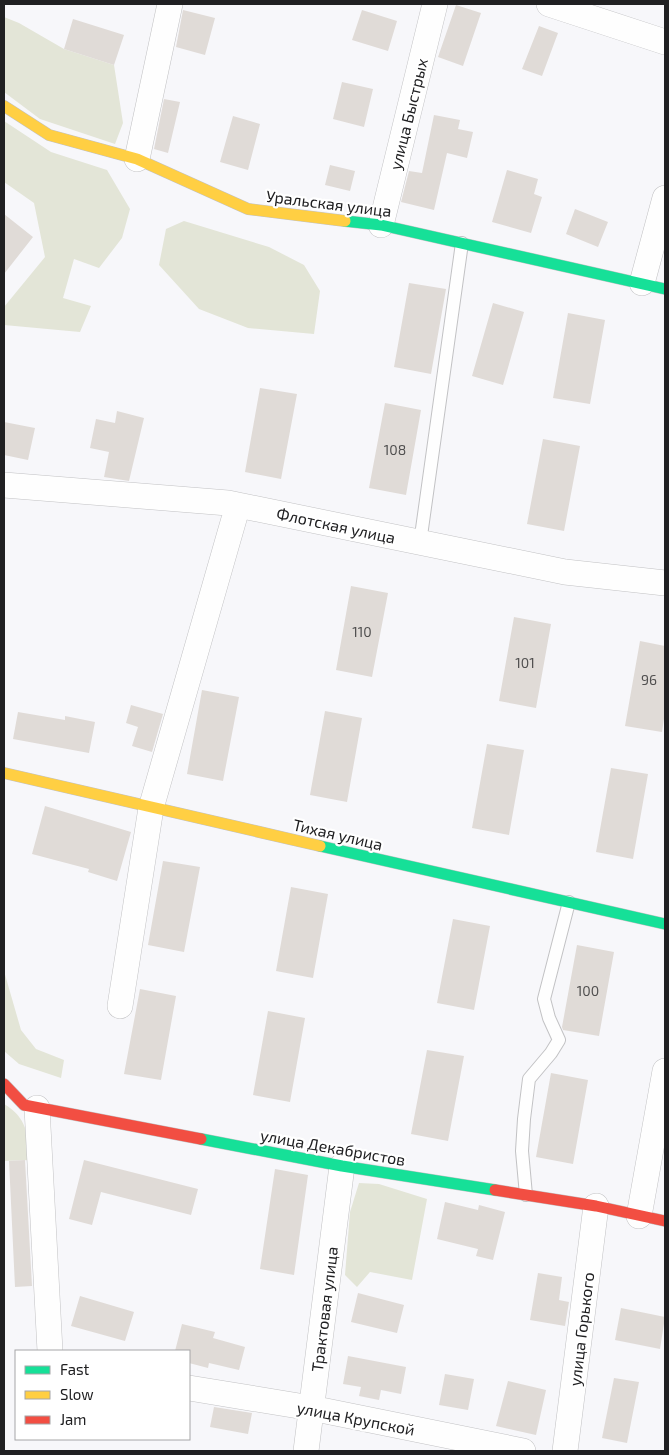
<svg xmlns="http://www.w3.org/2000/svg" width="669" height="1455" font-family="'Exo 2',sans-serif">
<rect width="100%" height="100%" fill="#f7f7fa"/>
<path fill="#e3e5d7" d="M4 17 19 23 64 49 114 65 123 123 115 144 40 119 4 92Z
M4 121 51 152 107 170 130 209 122 238 99 268 74 259 63 298 91 306 80 332 4 325V307L45 257 34 203 4 182Z
M184 221 269 247 304 265 320 291 314 334 248 328 199 309 159 265 166 229Z
M4 971 21 1030 36 1049 64 1060 61 1078 19 1064 4 1051Z
M4 1104C27 1117 28 1136 32 1160L4 1161Z
M359 1183 379 1184 427 1199 412 1280 370 1272 357 1287 345 1275 350 1212Z"/>
<path fill="#e0dbd7" d="M456 5 481 13 463 66 438 57Z
M183 10 215 18 205 55 176 47Z
M362 10 397 21 388 51 352 40Z
M73 19 124 35 114 65 64 49Z
M539 26 558 33 542 76 522 69Z
M342 82 373 89 364 127 333 119Z
M164 99 180 102 168 153 154 149Z
M434 115 460 120 458 129 473 132 467 158 447 153 434 210 401 202 409 171 422 173Z
M233 116 260 124 248 170 220 162Z
M330 165 355 171 350 191 325 185Z
M507 170 538 179 534 194 542 197 531 233 492 222Z
M575 209 608 222 598 247 566 234Z
M4 214 33 237 4 274Z
M409 283 446 289 431 374 394 367Z
M493 303 524 312 503 385 472 376Z
M568 313 605 320 590 404 553 398Z
M260 388 297 394 281 479 245 472Z
M385 403 421 410 406 495 369 488Z
M117 411 144 418 129 481 104 477 109 452 90 448 96 419 115 423Z
M4 422 35 428 28 460 4 455Z
M543 439 580 446 564 531 527 524Z
M351 586 388 593 372 677 336 670Z
M514 617 551 624 536 708 499 701Z
M640 641 665 646V712L662 732 625 726Z
M202 690 239 697 223 781 187 774Z
M131 705 163 714 152 752 132 746 138 727 126 723Z
M325 711 362 718 347 802 310 795Z
M18 712 65 720V716L95 722 89 753 13 739Z
M487 744 524 750 509 835 472 828Z
M611 768 648 774 633 859 596 852Z
M45 806 131 832 117 881 88 872 89 869 32 854Z
M163 861 200 867 184 952 148 945Z
M291 887 328 894 313 978 276 971Z
M453 919 490 926 474 1010 437 1003Z
M577 945 614 952 599 1036 563 1030 562 1027Z
M140 989 176 996 161 1080 124 1074Z
M268 1011 305 1018 290 1102 253 1095Z
M427 1050 464 1056 448 1141 411 1134Z
M551 1073 588 1080 573 1164 536 1157Z
M25 1160 32 1286 15 1287 9 1161Z
M84 1160 198 1189 191 1215 101 1192 92 1225 69 1219Z
M275 1169 308 1175 294 1275 260 1269Z
M445 1202 478 1210 479 1205 505 1212 493 1260 476 1256 478 1249 437 1239Z
M538 1273 562 1277 559 1300 569 1302 565 1326 530 1320Z
M358 1293 404 1305 397 1333 351 1322Z
M80 1296 134 1312 125 1341 71 1326Z
M621 1308 665 1317 660 1349 615 1340Z
M182 1324 215 1332 213 1338 245 1347 239 1370 209 1363 208 1368 189 1363V1351H175Z
M348 1356 406 1367 401 1394 381 1390 379 1400 359 1396 361 1387 343 1384Z
M445 1374 474 1379 468 1410 439 1405Z
M614 1378 639 1382 627 1443 602 1438Z
M508 1381 546 1390 536 1435 496 1426Z
M214 1407 252 1413 248 1434 210 1427Z"/>
<g fill="none" stroke-linecap="round" stroke-linejoin="round">
<g stroke="#c2c2c4" stroke-width="14">
<path id="lane" d="M420 543 462 243
M526 1195 522 1151 524 1119 529 1079 551 1053 559 1040 549 1018 544 999 569 902"/>
</g>
<g stroke="#c2c2c4" stroke-width="26">
<path id="street" d="M549 4 665 42
M137 159 170 4
M381 225 435 4
M642 283 665 198
M4 485 228 503 565 572 665 583
M120 1006 151 808 238 505
M37 1108 50 1351
M639 1216 665 1071
M189 1388 311 1408 523 1451
M306 1451 342 1166
M565 1451 596 1206"/>
</g>
<g stroke="#c2c2c4" stroke-width="12">
<path id="fast" d="M345 221 381 225 665 289
M320 846 665 924
M201 1139 342 1166 495 1190"/>
</g>
<g stroke="#c2c2c4" stroke-width="12">
<path id="slow" d="M4 106 49 135 137 159 248 209 345 221
M4 773 320 846"/>
</g>
<g stroke="#c2c2c4" stroke-width="12">
<path id="jam" d="M4 1084 24 1105 201 1139
M495 1190 596 1206 665 1221"/>
</g>
<use href="#lane" stroke="#fefefe" stroke-width="12"/>
<use href="#street" stroke="#fefefe" stroke-width="25"/>
<use href="#fast" stroke="#16e098" stroke-width="11"/>
<use href="#slow" stroke="#ffcf43" stroke-width="11"/>
<use href="#jam" stroke="#f24e42" stroke-width="11"/>
</g>
<g text-anchor="middle" dominant-baseline="central" stroke-width="4.5" stroke-linejoin="round" paint-order="stroke">
<g font-size="14" fill="#504f4f">
<text x="395" y="449">108</text>
<text x="362" y="631">110</text>
<text x="525" y="662">101</text>
<text x="649" y="679">96</text>
<text x="588" y="990">100</text>
</g>
<g font-size="16" fill="#202022" stroke="#fff">
<text transform="translate(408 114) rotate(-76)">улица Быстрых</text>
<text transform="translate(329 203) rotate(7)">Уральская улица</text>
<text transform="translate(336 525) rotate(12)">Флотская улица</text>
<text transform="translate(338 834) rotate(13)">Тихая улица</text>
<text transform="translate(333 1147) rotate(10)">улица Декабристов</text>
<text transform="translate(324 1309) rotate(-83)">Трактовая улица</text>
<text transform="translate(581 1329) rotate(-83)">улица Горького</text>
<text transform="translate(356 1418) rotate(11)">улица Крупской</text>
</g>
</g>
<rect width="669" height="1455" fill="none" stroke="#202022" stroke-width="10"/>
<rect x="15" y="1350" width="175" height="90" fill="#ffffff" stroke="#a6a6a7"/>
<rect x="25" y="1366" width="25" height="8" fill="#16e098" stroke="#a6a6a7"/>
<text x="60" y="1375" font-size="15" fill="#202022">Fast</text>
<rect x="25" y="1391" width="25" height="8" fill="#ffcf43" stroke="#a6a6a7"/>
<text x="60" y="1400" font-size="15" fill="#202022">Slow</text>
<rect x="25" y="1416" width="25" height="8" fill="#f24e42" stroke="#a6a6a7"/>
<text x="60" y="1425" font-size="15" fill="#202022">Jam</text>
</svg>
